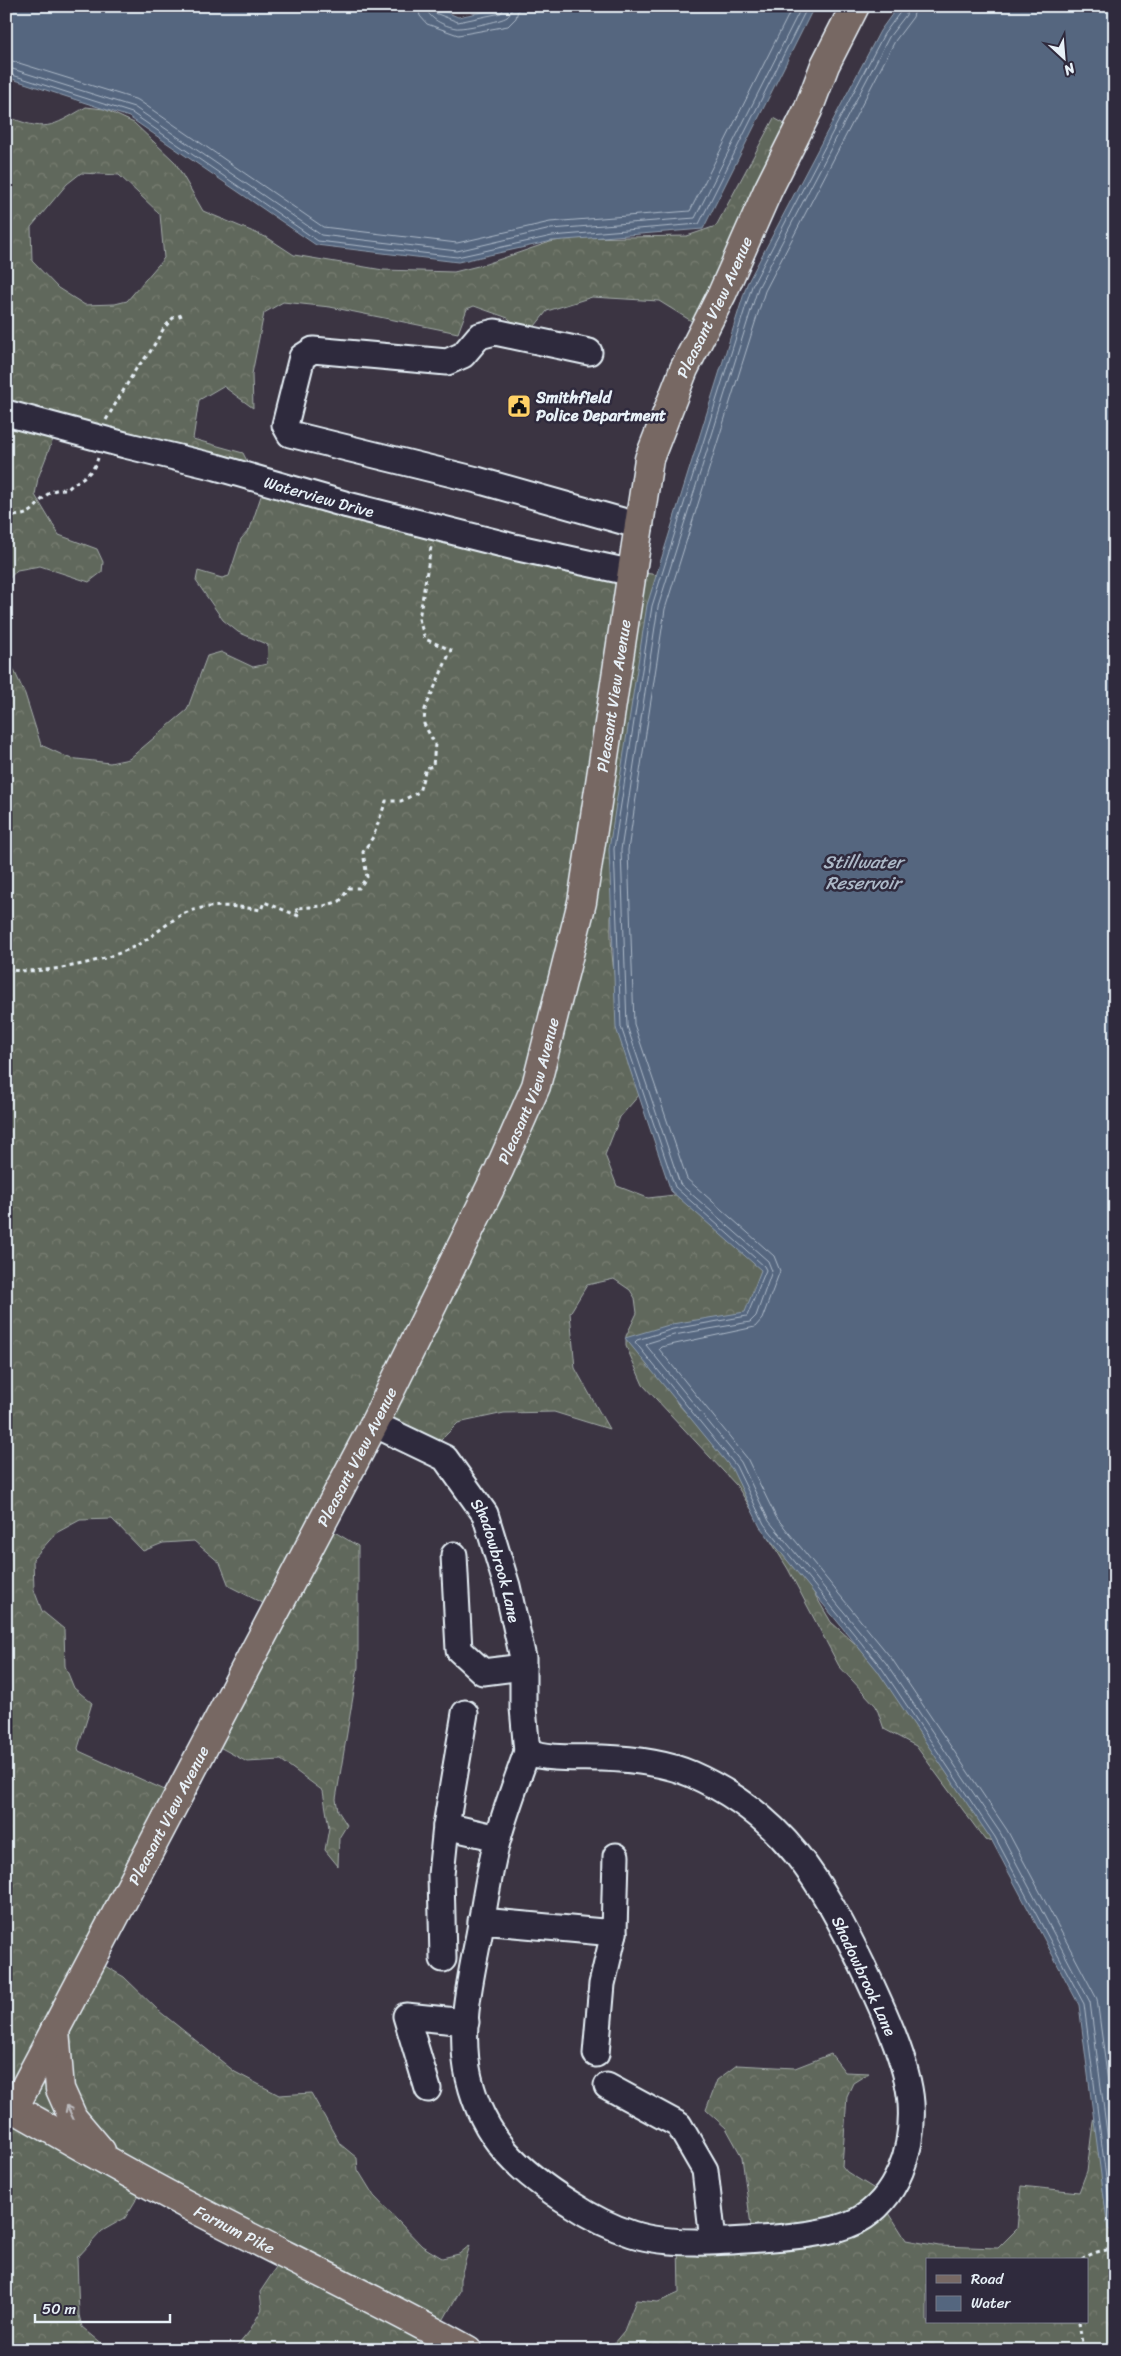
<svg xmlns="http://www.w3.org/2000/svg" width="1121" height="2356" font-family="Sriracha,sans-serif">
<defs>
<pattern id="forest-crowns" width="20" height="18" patternUnits="userSpaceOnUse" patternTransform="scale(1.25)"><rect width="20" height="18" fill="#61685b"/><path d="M2 6a3 3 0 1 1 6 0M12 15a3 3 0 1 1 6 0" fill="none" stroke="#787e73"/></pattern>
</defs>
<rect width="100%" height="100%" fill="#3b3442"/>
<filter id="ink" filterUnits="userSpaceOnUse"><feTurbulence type="fractalNoise" baseFrequency=".02" numOctaves="2"/><feDisplacementMap in="SourceGraphic" scale="10" xChannelSelector="R" yChannelSelector="G"/><feConvolveMatrix kernelMatrix="1 2 1 2 8 2 1 2 1" color-interpolation-filters="sRGB"/></filter>
<g filter="url(#ink)">
<path fill="url(#forest-crowns)" stroke="#a4acaa" fill-rule="evenodd" d="M86 107 104 109 134 123 175 162 203 211 268 238 294 255 383 270 454 272 486 264 550 242 571 238 687 236 716 226 774 118 792 128 693 322 659 301 592 297 547 311 527 336 508 318 474 306 467 309 458 333 330 307 283 302 264 313 252 374 253 408 223 386 199 400 193 439 243 453 256 479 57 429 38 478 35 495 59 535 97 549 103 562 102 572 89 582 40 566 17 570 6 582V116C46 132 50 128 86 107ZM81 173 119 175 160 214 164 258 127 301 115 304 85 305 58 288 32 261 31 227 67 184Z
M265 484 629 571 659 575 611 918C609 978 627 1036 640 1094L620 1117 605 1155 617 1186 648 1198 692 1193 776 1261 751 1310 661 1363 677 1403 745 1476 831 1622 860 1648 894 1665 1003 1844 985 1840 916 1746 884 1729 876 1706 839 1666 788 1569 737 1486 643 1385 626 1346V1336L637 1313 635 1298 630 1290 614 1279 587 1285 570 1313 575 1368 609 1429 554 1412 504 1413 458 1423 431 1450 372 1416 323 1525 358 1546V1667L336 1799 338 1811 347 1825 339 1838 338 1866 325 1850 329 1828 323 1791 281 1760 247 1762 203 1738 268 1606 229 1586 220 1563 194 1541 163 1543 143 1551 112 1519 80 1520 56 1533 33 1559 34 1590 42 1611 64 1629 65 1666 74 1688 92 1703 78 1748 79 1751 167 1791 93 1959 124 1977 159 2011 235 2072 279 2095 311 2093 340 2144 357 2158 358 2170 374 2196 422 2246 442 2258 459 2254 470 2245 460 2279V2291L437 2331 465 2350H234L249 2332 262 2309 260 2292 284 2256 148 2180 125 2218 102 2231 77 2258 79 2315 82 2327 110 2350H6V653L25 694 41 745 69 758 110 763 129 759 187 710 207 656 221 652 253 667 267 664 268 645 238 632 223 620 196 581 198 571 222 578 229 576 241 539 250 529Z
M831 2054 845 2072 869 2073 853 2083 847 2096 842 2166 847 2172 886 2196 884 2205 906 2240 939 2246 998 2248 1017 2229 1021 2186 1079 2192 1087 2171 1094 2114 1115 2061V2350H608L624 2331 636 2300 658 2302 679 2293 678 2244 753 2241 742 2157 726 2128 706 2110 717 2080 737 2065 795 2068ZM927 2260H1087V2322H927Z"/>
<path fill="#54667f" stroke="#8f9eaf" d="M6 6H432L458 17 512 6H812L813 9 703 229 552 241 458 262 316 245 129 117 6 77Z
M898 6H1115V2233L1108 2229 1079 2005 991 1839 877 1670 760 1527 732 1469 625 1338 672 1324 745 1312 761 1270 671 1191 616 1028 609 849 647 605 747 284 880 31Z"/>
<g fill="none" stroke-linecap="round" stroke-linejoin="round">
<path stroke="#adb9c8" stroke-width="1" d="M418 6 420 16 427 24 458 35 508 26 516 18 519 6
M426 6C427 19 445 26 456 28 463 29 502 21 507 17 511 14 511 11 512 6
M432 6 435 13 458 22 501 13 505 6
M902 6 901 11 884 34 752 286 652 606 614 849 621 1027 675 1187 764 1266 766 1270 747 1316 673 1329 637 1340 635 1342 736 1466 764 1524 881 1667 995 1837 1084 2004 1112 2225 1115 2227
M908 6 906 15 889 37 758 288 658 607 621 850 627 1026 680 1184 768 1261 772 1271 756 1316 750 1322 674 1335 648 1343 646 1345 741 1462 769 1521 886 1663 1001 1834 1090 2002 1115 2195
M916 6 913 17 895 41 765 291 665 609 628 850 634 1024 687 1179 774 1256 780 1271 762 1319 755 1327 661 1347 659 1349 747 1458 776 1517 892 1659 1007 1830 1097 1999 1115 2135
M6 59 138 100 323 227 457 243 550 222 690 211 793 6
M6 67 134 107 321 235 457 251 551 229 695 218 802 6
M6 73 132 113 318 241 457 257 552 236 699 224 808 6"/>
<g stroke="#e8f1f8" stroke-width="29">
<g id="minor">
<path d="M589 352 495 332 479 336 463 355 447 362 313 350 302 357 285 425 290 434 477 480 640 526"/>
<path id="s1" d="M6 413 125 445 216 467 348 505 514 547 633 573"/>
<path id="s2" d="M374 1424 445 1458 485 1514 507 1586 523 1658V1708L527 1752"/>
<path d="M454 1555 459 1650 483 1672 523 1667"/>
<path d="M465 1713 446 1826 498 1838"/>
<path d="M527 1752C552 1760 576 1757 602 1758 632 1759 663 1762 691 1774 784 1815 821 1881 863 1967 881 2005 908 2062 911 2103 914 2148 898 2199 857 2221 831 2234 789 2237 760 2239 721 2242 670 2246 632 2234 610 2227 589 2216 571 2204 520 2172 483 2139 469 2078 458 2031 470 1981 479 1935 485 1903 489 1870 498 1838 506 1809 517 1780 527 1752Z"/>
<path d="M481 1921 614 1933 602 1984 596 2054"/>
<path d="M614 1933 616 1856"/>
<path d="M443 1959 441 1875 446 1826"/>
<path d="M607 2086 679 2125 705 2170 713 2241"/>
<path d="M428 2089 406 2016 466 2022"/>
</g>
</g>
<g stroke="#e8f1f8" stroke-width="31">
<g id="major">
<path d="M55 2030 60 2089 73 2118 101 2151"/>
<path id="s3" d="M6 2104C70 2140 133 2177 199 2211 288 2257 379 2301 468 2350"/>
<path id="s4" d="M14 2108 374 1424 499 1170 536 1086 582 902 649 459 684 369 722 294 768 190 808 110 825 65 855 6"/>
</g>
</g>
<path stroke="#e8f1f8" stroke-width="3" stroke-dasharray="4 4" stroke-linecap="butt" d="M106 420 136 369 150 352 164 328 173 318 182 315
M6 515C40 520 34 497 56 490 60 489 65 489 68 489 80 477 92 477 98 458
M6 969C40 976 106 962 137 945 153 937 170 920 185 913 209 903 237 906 261 910L264 902 299 916 296 908 324 906 340 901 349 888H359L367 877 363 852 373 837 386 801H401L419 792 426 768 433 766 435 744 424 724 425 709 451 650 425 639 419 619 431 547
M1082 2260C1090 2253 1105 2248 1115 2251
M1079 2322 1083 2350"/>
<use href="#minor" stroke="#2f2a3d" stroke-width="25"/>
<use href="#major" stroke="#776864" stroke-width="28"/>
</g>
<defs><path id="oneway-shaft" d="M-6 0H5M1.5-3L5.5 0L1.5 3" fill="none" stroke-width="1.6" stroke-linecap="round" stroke-linejoin="round" transform="scale(1.25)"/></defs>
<use stroke="#bbbabd" href="#oneway-shaft" transform="translate(70 2112) rotate(-116)"/>
</g>
<defs>
<g id="civic-square" transform="scale(1.25)"><rect x="-9" y="-9" width="18" height="18" rx="4" fill="#ffd166" stroke="#2f2a3d"/><path d="M-.6-6.5H3V-4.5H.6V-3L4-1V1h2V6H-6V1h2V-1L-.6-3ZM-1.2 2.5V6h2.4V2.5Z" fill="#111"/></g>
</defs>
<g fill-rule="evenodd">
<use href="#civic-square" x="519" y="406"/>
</g>
<g text-anchor="middle" dominant-baseline="central" stroke-width="5" stroke-linejoin="round" paint-order="stroke">
<g font-size="16" fill="#e8f1f8" stroke="#2f2a3d">
<text stroke="none"><textPath href="#s4" startOffset="1951">Pleasant View Avenue</textPath></text>
<text stroke="none"><textPath href="#s1" startOffset="324">Waterview Drive</textPath></text>
<text stroke="none"><textPath href="#s4" startOffset="1546">Pleasant View Avenue</textPath></text>
<text stroke="none"><textPath href="#s4" startOffset="1141">Pleasant View Avenue</textPath></text>
<text stroke="none"><textPath href="#s4" startOffset="736">Pleasant View Avenue</textPath></text>
<text stroke="none"><textPath href="#s2" startOffset="195">Shadowbrook Lane</textPath></text>
<text stroke="none"><textPath href="#s4" startOffset="331">Pleasant View Avenue</textPath></text>
<text transform="translate(864 1976) rotate(65)">Shadowbrook Lane</text>
<text stroke="none"><textPath href="#s3" startOffset="261">Farnum Pike</textPath></text>
</g>
<g font-size="16" font-weight="bold" fill="#e8f1f8" stroke="#2f2a3d" text-anchor="start">
<text x="536" y="397">Smithfield<tspan x="536" dy="18">Police Department</tspan></text>
</g>
<g font-size="18" font-style="italic" fill="#adb9c8" stroke="#2f2a3d">
<text x="863" y="862">Stillwater<tspan x="863" dy="21">Reservoir</tspan></text>
</g>
</g>
<rect width="1121" height="2356" fill="none" stroke="#2f2a3d" stroke-width="25"/>
<rect x="12" y="12" width="1096" height="2331" fill="none" stroke="#e8f1f8" stroke-width="2" filter="url(#ink)"/>
<rect x="926" y="2258" width="162" height="65" fill="#2f2a3d" stroke="#797a88"/>
<rect x="936" y="2275" width="25" height="8" fill="#776864" stroke="#797a88"/>
<text x="971" y="2284" font-size="15" fill="#e8f1f8">Road</text>
<rect x="936" y="2296" width="25" height="15" fill="#54667f" stroke="#797a88"/>
<text x="971" y="2308" font-size="15" fill="#e8f1f8">Water</text>
<g transform="translate(1064 58) rotate(154)" stroke="#2f2a3d" stroke-width="4" paint-order="stroke">
<path d="M0-4L9 19L0 12L-9 19Z" fill="#e8f1f8"/>
<text y="-8" font-size="14" font-weight="bold" text-anchor="middle" fill="#e8f1f8">N</text>
</g>
<path d="M35 2314v8h135v-8" fill="none" stroke="#e8f1f8" stroke-width="2.5"/>
<text x="42" y="2314" font-size="15" fill="#e8f1f8" stroke="#2f2a3d" stroke-width="4" paint-order="stroke">50 m</text>
</svg>
